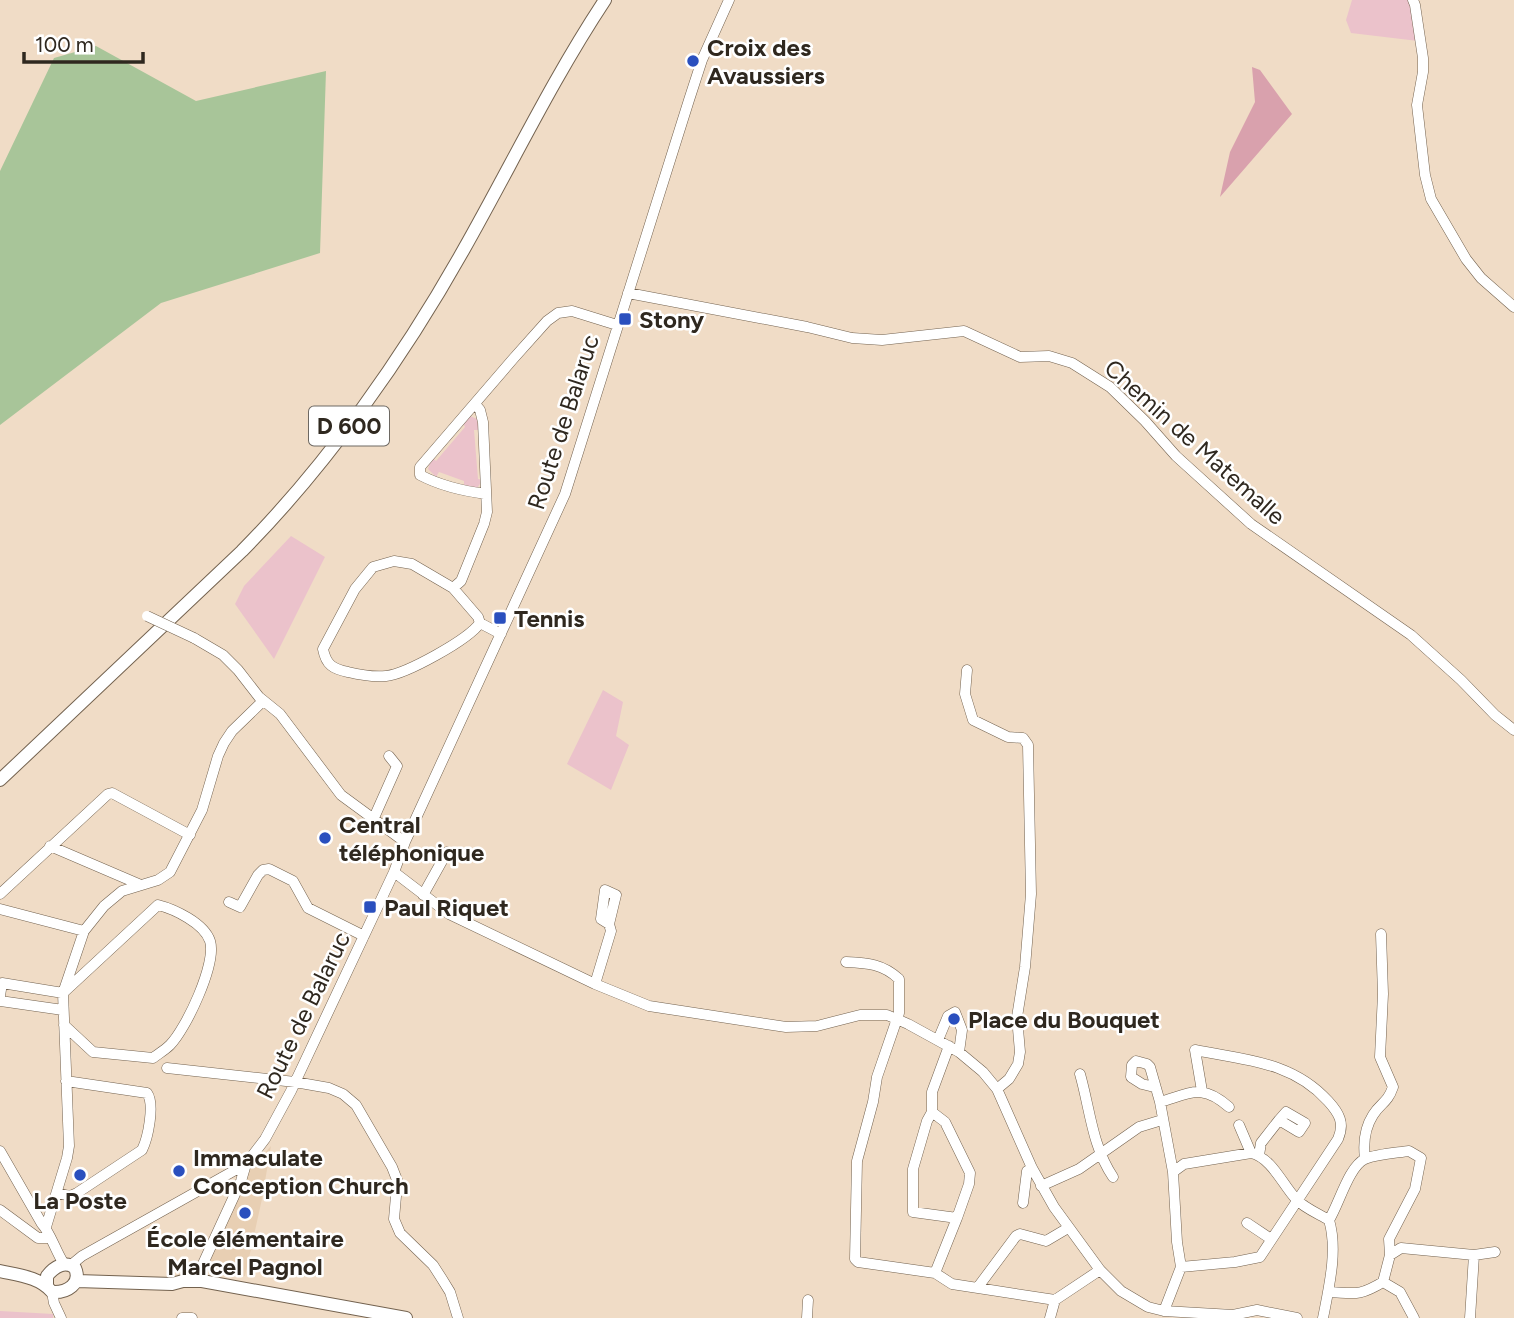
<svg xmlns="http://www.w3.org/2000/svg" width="1514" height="1318" font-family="Figtree,sans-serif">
<rect width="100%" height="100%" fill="#f0dcc6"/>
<path fill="#e8cfb3" d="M271 1146 262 1199 245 1276 204 1269 249 1173 248 1169 253 1166Z"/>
<path fill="#ebc2cb" d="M1352 0H1410L1418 41 1351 33 1346 20Z
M470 416 477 419 479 430H474L478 479 483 480 477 488 464 485V481L439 472 436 477 428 469 432 457 436 461 465 427 463 423Z
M291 536 325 557 274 659 235 604 244 586Z
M603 690 623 702 616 736 629 745 611 790 567 764Z
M0 1311 53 1314V1318H0Z"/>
<path fill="#d9a1ad" d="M1252 67 1260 70 1292 114 1220 197 1230 152 1255 102Z"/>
<path fill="#a8c599" d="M96 46 196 101 326 71 320 253 161 303 0 425V171L54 58Z"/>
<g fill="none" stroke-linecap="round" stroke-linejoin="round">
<g stroke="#73624f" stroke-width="11">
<path id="minor" d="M1413 0 1415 5 1423 58V72L1417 105 1425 175 1431 199 1466 259 1481 278 1514 307
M628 293 807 327 852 338 882 340 964 331 1020 357 1049 356 1072 363 1110 387 1145 421 1176 456 1251 524 1411 635 1461 680 1495 715 1514 730
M486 494C463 491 441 486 420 475V467L513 359 547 321 558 313 572 311 617 325
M453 588 461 581 484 524 487 512 483 422 480 410 475 404
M480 623C468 640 406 674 386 676 374 677 360 675 348 672 333 669 326 665 323 649L355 589 373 567 394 561 412 564 453 588 478 617 480 623 501 634
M194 638 223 655 238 670 259 697 280 714 341 795 405 842
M967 670 965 694 973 720 1008 737 1023 738 1028 745 1031 894 1025 967 1017 1017 1020 1052 1018 1064 1009 1079 997 1089
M373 820 397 766 389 756
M50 846 141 885
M394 872 449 914 595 984 649 1006 786 1027 817 1026 860 1015H887L908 1024 959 1052 983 1072 997 1089 1032 1168 1054 1207 1100 1270 1121 1291 1148 1307 1164 1311 1233 1315 1257 1310 1297 1318
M0 894 108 794 112 793 190 835
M423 895 447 852
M229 902 240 907 258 875 263 870 269 869 293 881 308 908 364 936
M0 909 84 931
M846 962C868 963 883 964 899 979V1013L877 1077 873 1102 857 1161 855 1259 858 1262 935 1273 957 1218 969 1184 970 1173 945 1122 932 1112
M595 984 611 931 609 924 616 895 605 890 601 919 609 924
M0 996 2 983 63 993 158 905C174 909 204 923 210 941 217 963 186 1029 170 1045 165 1050 158 1054 153 1058L93 1052 64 1025
M0 1001 63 1010
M938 1040 948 1016 955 1012 962 1030 959 1052
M949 1046 932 1092V1112L927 1121 913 1169V1212L957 1218
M167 1068 295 1082 329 1088 343 1094 356 1105 392 1167 399 1185 396 1196 394 1219 400 1233 433 1265 442 1279 450 1292 458 1318
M1080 1074C1090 1109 1092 1146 1113 1177
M1154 1087 1142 1084 1131 1077 1132 1065 1136 1061 1147 1064 1150 1067 1160 1102 1173 1172 1177 1242 1181 1267 1164 1311
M1160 1102C1191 1093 1202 1083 1229 1107
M1239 1125 1251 1153
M0 1151 42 1224C50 1232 56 1252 64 1264
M1259 1155 1261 1143 1279 1120 1299 1132 1305 1123 1286 1112 1279 1120
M1365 1159C1363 1143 1364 1129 1373 1115 1381 1102 1387 1104 1393 1087L1380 1057 1383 994 1381 934
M1173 1172 1184 1164 1251 1153C1272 1158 1282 1184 1296 1199 1304 1208 1319 1214 1329 1220 1338 1250 1329 1287 1323 1318
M1041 1186 1079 1169 1139 1127 1162 1120
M57 1193 70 1196 77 1193 142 1150C148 1138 155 1104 147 1093L66 1081
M1023 1203 1027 1171 1032 1168
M0 1210 38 1238H49
M1247 1223 1271 1239
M46 1227 67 1158 69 1146 63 993 84 931 104 906 122 891 158 880 170 872 202 810 218 756 224 743 232 731 263 701
M1390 1255 1401 1248 1474 1255 1495 1252
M71 1265 82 1256 246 1164 265 1139 291 1091 394 872 405 842 565 494 689 100 702 60 729 0
M1181 1267 1235 1262 1260 1257 1338 1139C1345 1123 1339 1113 1328 1101 1292 1061 1244 1060 1195 1050L1202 1091
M201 1268 241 1181 246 1164
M935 1273 952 1284 1055 1300 1100 1270
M1383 1282 1400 1292 1414 1318
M978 1287 1016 1236 1020 1234 1046 1241 1068 1228
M52 1292 54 1303 61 1318
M1328 1292C1355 1293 1358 1297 1383 1282L1390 1255 1389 1239 1415 1189 1421 1158 1409 1151C1395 1153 1377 1154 1365 1159 1349 1166 1339 1204 1329 1220
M182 1318H192
M807 1318 808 1300
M1050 1318 1055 1300
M1470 1318 1474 1255"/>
</g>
<g stroke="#73624f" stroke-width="14">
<path id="major" d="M0 780 242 551C328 464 404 356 464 249 511 166 552 80 605 0
M0 1271C18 1275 40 1277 52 1292 67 1293 82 1284 75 1268 65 1260 54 1267 47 1276V1285
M77 1281 172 1284 183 1281H202L406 1318"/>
</g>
<use href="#minor" stroke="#fff" stroke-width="10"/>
<use href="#major" stroke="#fff" stroke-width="12"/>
<g stroke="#73624f" stroke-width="11" stroke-linecap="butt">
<path id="minor-bridge" d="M147 616 194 638"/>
</g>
<use href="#minor-bridge" stroke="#fff" stroke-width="10"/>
</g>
<g fill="#2a4fbe" stroke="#fff" stroke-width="2.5">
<circle cx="693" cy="61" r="7"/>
<rect x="618" y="312" width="14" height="14" rx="3.5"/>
<rect x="493" y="611" width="14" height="14" rx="3.5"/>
<circle cx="325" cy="838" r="7"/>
<rect x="363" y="900" width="14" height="14" rx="3.5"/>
<circle cx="954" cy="1019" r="7"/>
<circle cx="179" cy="1171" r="7"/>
<circle cx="80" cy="1175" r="7"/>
<circle cx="245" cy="1213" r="7"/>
</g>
<g text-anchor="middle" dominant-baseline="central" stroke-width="5" stroke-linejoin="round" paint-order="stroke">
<rect fill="#fff" stroke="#6d6862" stroke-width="2" x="309" y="406.5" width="80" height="39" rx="5"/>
<g font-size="23" font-weight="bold" fill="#2f281f">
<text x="349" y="426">D 600</text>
</g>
<g font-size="24" font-weight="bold" fill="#2f281f" stroke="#fff" text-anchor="start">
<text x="707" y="47">Croix des<tspan x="707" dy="28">Avaussiers</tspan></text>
<text x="639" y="319">Stony</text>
<text x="514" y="618">Tennis</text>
<text x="339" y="824">Central<tspan x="339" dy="28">téléphonique</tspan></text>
<text x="384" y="907">Paul Riquet</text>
<text x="968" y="1019">Place du Bouquet</text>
<text x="193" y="1157">Immaculate<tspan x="193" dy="28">Conception Church</tspan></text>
<text x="80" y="1200" text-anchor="middle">La Poste</text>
<text x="245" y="1238" text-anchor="middle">École élémentaire<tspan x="245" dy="28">Marcel Pagnol</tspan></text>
</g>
<g font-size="24" fill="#2f281f" stroke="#fff">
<text transform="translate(563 422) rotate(-72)">Route de Balaruc</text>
<text transform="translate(1195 442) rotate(42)">Chemin de Matemalle</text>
<text transform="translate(303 1015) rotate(-64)">Route de Balaruc</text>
</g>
</g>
<path d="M24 52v10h119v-10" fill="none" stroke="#2f281f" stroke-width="3.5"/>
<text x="35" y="52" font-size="21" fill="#2f281f" stroke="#ffffff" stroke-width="5" paint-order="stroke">100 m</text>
</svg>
